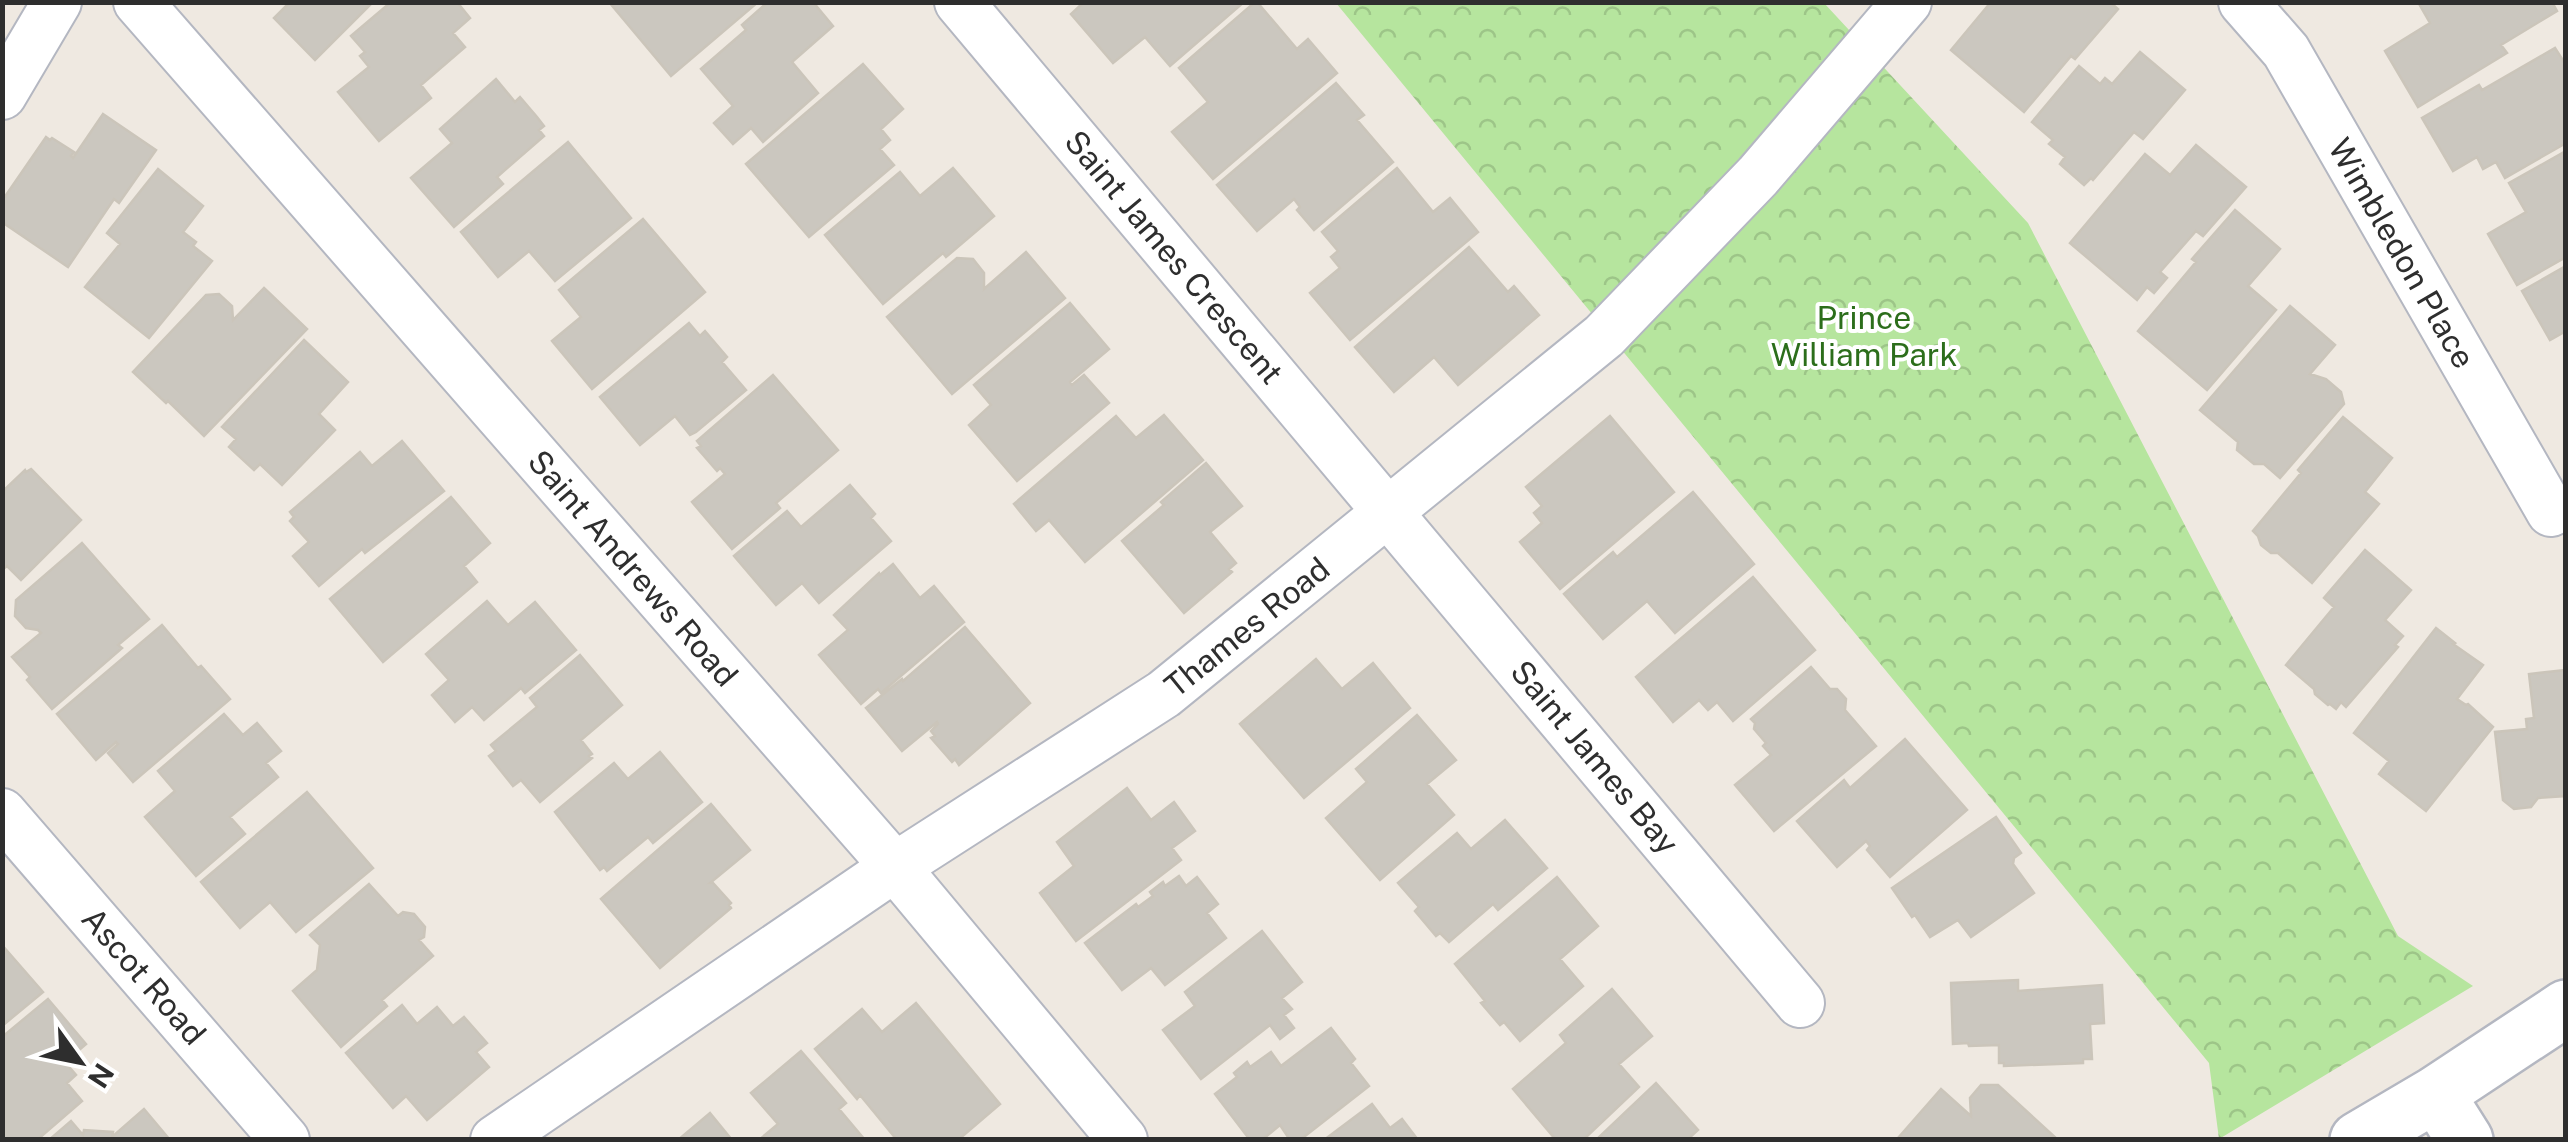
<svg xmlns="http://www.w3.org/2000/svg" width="2568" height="1142" font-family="'Public Sans',sans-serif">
<defs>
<pattern id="park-crowns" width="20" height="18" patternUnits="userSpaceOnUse" patternTransform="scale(2.5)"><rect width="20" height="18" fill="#b6e59e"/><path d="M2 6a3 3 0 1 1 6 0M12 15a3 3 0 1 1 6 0" fill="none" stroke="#9dc588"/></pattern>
</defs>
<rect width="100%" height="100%" fill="#efe9e1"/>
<path fill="url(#park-crowns)" d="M1336 3H1824L2028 223 2398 936 2473 986 2219 1139 2209 1063Z"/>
<path fill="#cbc7bf" stroke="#cbc5ba" stroke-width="2.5" d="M290 2H373L315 60 274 18Z
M391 2H457L470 18 453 33 465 47 421 85 431 98 379 141 338 92 369 67 360 56 365 52 351 36Z
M609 2H758L671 76Z
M768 2H813L833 26 792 62 818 93 763 142 751 128 733 144 714 123 733 106 701 69 746 30 742 25Z
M1084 2H1244L1170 66 1145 37 1113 63 1071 14Z
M1255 2H1257L1297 49 1308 39 1337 73 1213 179 1172 132 1208 102 1179 68Z
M1991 2H2110L2118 9 2075 59 2071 56 2024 112 1951 50Z
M2418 2H2552L2557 11 2501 45 2507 53 2418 107 2385 51 2430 23Z
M2555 48 2566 65V143L2505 178 2496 162 2483 169 2477 157 2453 171 2422 118 2479 85 2482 90Z
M2140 52 2185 90 2143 139 2134 132 2093 180 2091 178 2084 185 2060 164 2065 157 2049 144 2053 140 2032 122 2079 66 2100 84 2105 78 2112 84Z
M863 64 903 109 881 129 890 140 880 149 894 165 809 237 746 164Z
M496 79 515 102 520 97 537 117 544 126 539 130 544 136 497 177 503 184 454 227 411 178 452 143 440 129Z
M1336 83 1364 115 1357 120 1393 162 1314 230 1297 210 1300 207 1294 199 1257 231 1217 185Z
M103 114 156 150 119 203 114 199 68 267 2 222V201L46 137 50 140 52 138 74 152 71 156 73 158Z
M568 142 631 218 555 281 529 251 498 277 461 232Z
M2196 145 2246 187 2203 236 2196 231 2160 272 2167 278 2154 293 2147 287 2137 300 2070 243 2145 154 2170 175Z
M2566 151V257L2517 285 2488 234 2526 212 2509 183Z
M953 168 994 216 946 257 943 253 883 304 825 235 900 172 920 196Z
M1397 168 1433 212 1450 198 1478 232 1350 340 1310 293 1340 268 1331 257 1338 251 1322 232Z
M158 169 203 206 183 232 196 242 193 246 212 261 149 338 85 287 120 244 107 233Z
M2235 210 2280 249 2248 286 2276 310 2207 390 2138 331 2196 262 2192 259Z
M643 219 705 292 592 389 552 341 581 317 559 290Z
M1469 247 1508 292 1514 286 1539 315 1458 385 1434 357 1394 392 1355 347Z
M1026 252 1065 298 952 394 887 317 957 258 973 259 984 273V289Z
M2566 266V331L2550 340 2522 291Z
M264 288 307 329 204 436 168 401 166 403 133 372 206 295 219 294 232 306 233 320Z
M1070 303 1109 349 1070 382 1072 385 1084 375 1109 403 1017 481 969 425 991 405 974 385Z
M2290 306 2335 345 2310 374 2326 379 2341 392 2344 404 2280 478 2264 464H2254L2237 450 2238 442 2200 410Z
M689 323 700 336 705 331 727 357 722 362 746 390 696 432 690 435 675 416 640 445 600 397Z
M304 340 348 382 319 414 335 430 282 485 260 464 254 470 229 447 236 439 222 427Z
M773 375 838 450 776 503 780 508 732 549 692 502 725 474 720 468 717 471 697 448 701 446 697 441Z
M1164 415 1203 460 1085 562 1049 520 1036 531 1014 504 1116 416 1136 438Z
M1610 416 1674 492 1560 589 1520 542 1542 523 1534 513 1542 506 1526 487Z
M2343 417 2392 458 2365 492 2379 504 2312 583 2278 553H2271L2261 545 2258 536 2253 531 2301 473 2298 470Z
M402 441 444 491 365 553 362 549 319 586 293 556 309 542 290 521 294 517 290 512 360 452 372 466Z
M1206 463 1242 506 1210 532 1236 563 1229 569 1232 572 1184 613 1122 541 1164 505 1161 502Z
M31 469 81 520 21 580 7 566 2 570V492L25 470 26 472Z
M850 485 875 514 871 518 891 541 819 603 802 583 776 605 734 556 787 511 801 527Z
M1693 492 1754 564 1675 633 1647 601 1603 639 1564 594 1613 552 1617 557Z
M451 497 490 543 464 566 477 582 383 662 330 599Z
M82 543 149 619 118 645 122 648 52 709 27 680 30 677 12 657 41 633 38 630 26 628 15 616 16 600Z
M2365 550 2411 590 2385 620 2403 636 2395 645 2398 647 2346 707 2341 702 2336 709 2330 704 2328 705 2315 694 2314 689 2286 665 2334 607 2324 598Z
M893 564 920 598 934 586 964 622 881 693 878 689 861 704 819 655 848 630 834 615 879 573 880 575Z
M1753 577 1815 650 1733 721 1717 702 1708 710 1699 700 1673 722 1636 677Z
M487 601 508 625 535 602 576 650 525 693 521 688 484 720 472 707 455 722 432 695 449 680 426 654Z
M162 625 198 668 201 666 230 699 133 782 108 753 118 744 116 742 96 760 57 714Z
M965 627 1030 703 959 765 955 759 952 762 931 738 935 736 931 731 938 724 937 722 902 751 866 708 902 679 903 681Z
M2436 628 2455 643 2453 644 2483 665 2457 699 2466 705 2468 704 2493 727 2426 811 2379 774 2389 761 2354 733Z
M580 655 622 705 581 740 592 754 589 756 592 758 540 802 521 780 513 786 489 756 496 751 491 745 537 707 530 698Z
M1316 659 1342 689 1373 663 1410 708 1304 798 1240 724Z
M1811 667 1830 689H1837L1846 699 1845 710 1876 746 1774 831 1735 785 1771 755 1763 746 1766 743 1754 729 1755 723 1751 719Z
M2566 670V796L2538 798 2531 807 2514 809 2503 800 2495 732 2527 729 2526 719 2534 718 2529 674Z
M224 714 243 735 257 723 281 751 266 763 278 777 230 817 245 834 196 876 145 817 175 791 158 771Z
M1417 715 1456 760 1427 784 1454 815 1380 880 1326 818 1367 782 1356 769Z
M1905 739 1967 810 1890 877 1867 850 1870 846 1866 841 1837 867 1797 821 1844 780 1850 788Z
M660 752 702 802 653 843 648 837 607 871 604 867 600 870 555 812 614 763 628 779Z
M1127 788 1151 820 1174 802 1195 831 1172 848 1181 860 1076 941 1040 893 1074 866 1057 842Z
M307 792 373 868 296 932 270 902 240 928 201 882Z
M711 804 750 850 710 883H713L731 903 729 905 731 908 660 968 601 899Z
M1996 817 2021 853 2014 858 2013 864 2034 893 1971 937 1958 920 1930 937 1915 915 1912 917 1892 888Z
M1505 820 1547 868 1498 910 1493 904 1449 942 1440 933 1436 936 1415 911 1419 907 1398 883 1457 833 1471 849Z
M1179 876 1186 886 1197 877 1218 904 1207 913 1226 938 1165 985 1151 968 1122 990 1085 943 1136 904 1138 907 1153 896 1150 892 1163 882 1165 886Z
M1557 877 1598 926 1560 959 1583 986 1520 1041 1504 1022 1500 1025 1481 1003 1485 1001 1455 964Z
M369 884 398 916 403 912 414 914 425 927 424 937 419 940 433 956 382 1000 387 1006 341 1047 293 991 317 970 320 945 310 935Z
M1262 931 1302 982 1282 998 1292 1009 1284 1015 1294 1028 1280 1039 1270 1025 1201 1079 1163 1030 1195 1006 1185 992Z
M2 945 43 992 2 1026Z
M2018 980V991L2102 985 2104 1023 2090 1024 2092 1059H2083V1063L2004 1066V1063H1999V1045L1969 1046 1968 1043 1953 1044 1951 983Z
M1612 989 1652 1036 1619 1064 1639 1087 1583 1140H1556L1513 1089 1566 1043 1560 1035Z
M48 999 86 1044 65 1062 76 1075 67 1083 82 1101 37 1140H2V1037Z
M916 1003 1000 1104 958 1140H897L860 1095 857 1099 815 1049 862 1009 882 1032Z
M402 1005 417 1024 437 1007 453 1026 464 1017 487 1043 476 1052 489 1067 427 1120 406 1096 393 1108 346 1053Z
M1331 1028 1355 1059 1351 1063 1369 1086 1300 1140H1290L1280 1125 1262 1140H1250L1215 1094 1237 1077 1234 1073 1247 1062 1250 1067 1271 1052 1281 1066Z
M801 1051 846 1103 839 1109 865 1140H759L778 1124 751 1093Z
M1656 1083 1698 1130 1687 1140H1596Z
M1981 1085H1998L2058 1140 1898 1138 1941 1089 1971 1116 1970 1098Z
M1372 1104 1390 1128 1402 1119 1418 1140H1324Z
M144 1109 170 1140H49L71 1121 83 1135 84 1130 113 1132 112 1137Z
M710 1113 732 1140H678Z"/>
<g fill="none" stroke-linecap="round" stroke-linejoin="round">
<g stroke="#b4b7c1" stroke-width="52">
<path id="street" d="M138 2 895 867 1123 1140
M959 2 1800 1003
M2243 2 2286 51 2551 512
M2 95 57 2
M2 813 285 1140
M495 1140 895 867 1164 694 1604 336 1758 176 1907 2"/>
</g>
<g stroke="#b4b7c1" stroke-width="60">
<path id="secondary" d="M2436 1094 2465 1140
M2358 1140 2436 1094 2566 1008"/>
</g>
<use href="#street" stroke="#fff" stroke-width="48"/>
<use href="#secondary" stroke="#fff" stroke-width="55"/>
</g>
<g text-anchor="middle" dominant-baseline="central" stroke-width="8" stroke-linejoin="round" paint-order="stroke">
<g font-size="32" fill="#2e2e2e" stroke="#fff">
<text transform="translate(2402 253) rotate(60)">Wimbledon Place</text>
<text transform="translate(1174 257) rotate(50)">Saint James Crescent</text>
<text transform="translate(633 568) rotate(49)">Saint Andrews Road</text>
<text transform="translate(1247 627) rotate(-39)">Thames Road</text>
<text transform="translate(1595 757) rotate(50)">Saint James Bay</text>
<text transform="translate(144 976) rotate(49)">Ascot Road</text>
</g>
<g font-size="32" fill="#2c6e1b" stroke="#fff">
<text x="1864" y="317">Prince<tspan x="1864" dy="37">William Park</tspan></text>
</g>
</g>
<rect width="2568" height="1142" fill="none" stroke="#2e2e2e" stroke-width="10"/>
<g transform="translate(80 1062) rotate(123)" stroke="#ffffff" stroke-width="8" paint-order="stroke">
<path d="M0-8L18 38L0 25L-18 38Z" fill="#2e2e2e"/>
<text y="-15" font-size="28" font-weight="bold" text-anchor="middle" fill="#2e2e2e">N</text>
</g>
</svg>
